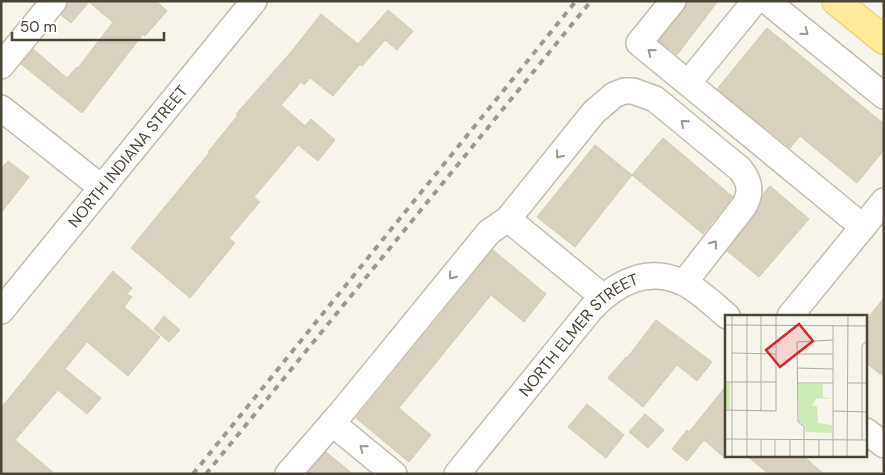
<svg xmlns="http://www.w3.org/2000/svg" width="885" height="475" font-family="'DM Sans',sans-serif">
<rect width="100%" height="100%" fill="#f6f4eb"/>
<path fill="#d8d1c0" stroke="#d4cab3" d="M68 1H156L167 11 145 36 143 34 82 113 21 64 33 49 67 78 77 67 78 68 113 22 89 2 71 23 61 15 65 10Z
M688 1H718L677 55 659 41 684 10Z
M388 10 413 31 397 50 385 40 362 66 360 64 333 96 310 78 304 85 301 82 281 105 305 126 311 119 335 140 318 161 298 145 254 197 260 202 229 238 235 243 190 298 131 248 209 153 208 152 238 115 236 114 291 52 321 14 358 44Z
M767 28 884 124V150L857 183 800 136 790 148 717 89Z
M663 138 733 197 703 234 632 175 575 247 537 217 595 145 632 175Z
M8 161 29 177 1 213V169Z
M770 186 809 219 759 277 727 251 755 215 763 194Z
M493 250 546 294 524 322 491 295 399 408 431 435 409 462 356 418Z
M113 271 132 288 127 294 132 297 124 307 160 337 128 376 87 342 65 369 101 398 87 414 58 390 15 440 55 474H1V408Z
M884 298V377L866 363V320Z
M164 316 180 330 169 342 154 329Z
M656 320 712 362 697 381 677 365 643 407 608 378 626 357 627 358Z
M726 386V459L704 440 687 461 672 449 687 430 689 432Z
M587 404 624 435 606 458 568 427Z
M645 414 664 430 648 448 629 432Z
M326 452 353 474H307Z
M747 456H803L824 474H769Z"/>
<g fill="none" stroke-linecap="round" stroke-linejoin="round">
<g stroke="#c2bdad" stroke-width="28">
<g id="minor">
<path d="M673 1 639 43 863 227"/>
<path d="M767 1 884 96"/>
<path d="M1 66 54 1"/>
<path d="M688 83 755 1"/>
<path d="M1 108 102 188"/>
<path d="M508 219 603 297"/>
<path id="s1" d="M1 311 254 1"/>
<path d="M790 316 884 201"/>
<path d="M332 423 394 474"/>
<path d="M866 431 884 445"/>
<path d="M288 474 341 413 489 232 508 219 594 112 614 95 624 91H633L655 99 740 169C750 181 752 192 744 206L684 283"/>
<path id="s2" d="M457 474 591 309C617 282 648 266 684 283 700 291 714 305 727 316"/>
</g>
</g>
<g stroke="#eacd66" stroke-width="30">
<path id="major" d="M836 1 884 40"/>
</g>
<use href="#minor" stroke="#fff" stroke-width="25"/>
<use href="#major" stroke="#ffeb9b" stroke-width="28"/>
<path stroke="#9a9a9a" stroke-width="4" stroke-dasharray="6 6" stroke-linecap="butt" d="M193 474 576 1
M206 474 591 1"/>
</g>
<defs><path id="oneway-chevron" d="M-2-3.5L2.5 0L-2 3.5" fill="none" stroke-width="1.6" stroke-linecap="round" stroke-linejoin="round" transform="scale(1.25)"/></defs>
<g stroke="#9c9992">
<use href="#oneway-chevron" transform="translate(805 32) rotate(39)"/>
<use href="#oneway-chevron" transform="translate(651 52) rotate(-141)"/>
<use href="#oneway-chevron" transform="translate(684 123) rotate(-140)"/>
<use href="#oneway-chevron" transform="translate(559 155) rotate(129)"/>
<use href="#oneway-chevron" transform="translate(714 244) rotate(-52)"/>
<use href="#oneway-chevron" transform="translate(452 276) rotate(129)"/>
<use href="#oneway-chevron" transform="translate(363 448) rotate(-141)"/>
</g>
<g text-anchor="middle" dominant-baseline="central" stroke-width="4.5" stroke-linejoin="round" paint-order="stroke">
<g font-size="16" fill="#4b4538" stroke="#fff">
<text stroke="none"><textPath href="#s1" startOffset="200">NORTH INDIANA STREET</textPath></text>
<text stroke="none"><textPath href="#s2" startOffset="186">NORTH ELMER STREET</textPath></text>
</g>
</g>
<g transform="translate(725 315)">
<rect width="142" height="142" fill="#f6f4eb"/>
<path d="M0 68H5V94H0ZM73 69H98V82L107 84 91 83 87 91H92L93 108 107 110V118L81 117 80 110 74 107Z" fill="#cdebb3"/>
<path fill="none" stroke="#b2aea3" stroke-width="1" d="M0 10 143 11M7 38 51 39M72 39H108M72 53 108 54M0 67H51M72 68H108M123 68H143M0 95 51 96V0M36 96V0M108 96 143 97M0 124 143 125M36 125V142M50 125V142M137 125V30L143 25M7 142V0M22 142V0M65 142V125M79 142V111L73 107 72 27 108 25M94 142V125M108 142V10M122 142 123 0"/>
<path fill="#d62828" fill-opacity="0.15" stroke="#d62828" stroke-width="2.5" d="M74 9 88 26 55 52 41 35Z"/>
<rect width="142" height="142" fill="none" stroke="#4b4538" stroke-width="2.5"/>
</g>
<rect width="885" height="475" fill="none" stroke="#4b4538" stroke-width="5"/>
<path d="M12 32v8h152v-8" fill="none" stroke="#4b4538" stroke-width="2.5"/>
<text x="20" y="32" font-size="15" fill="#4b4538" stroke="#ffffff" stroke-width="4" paint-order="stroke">50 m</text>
</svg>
